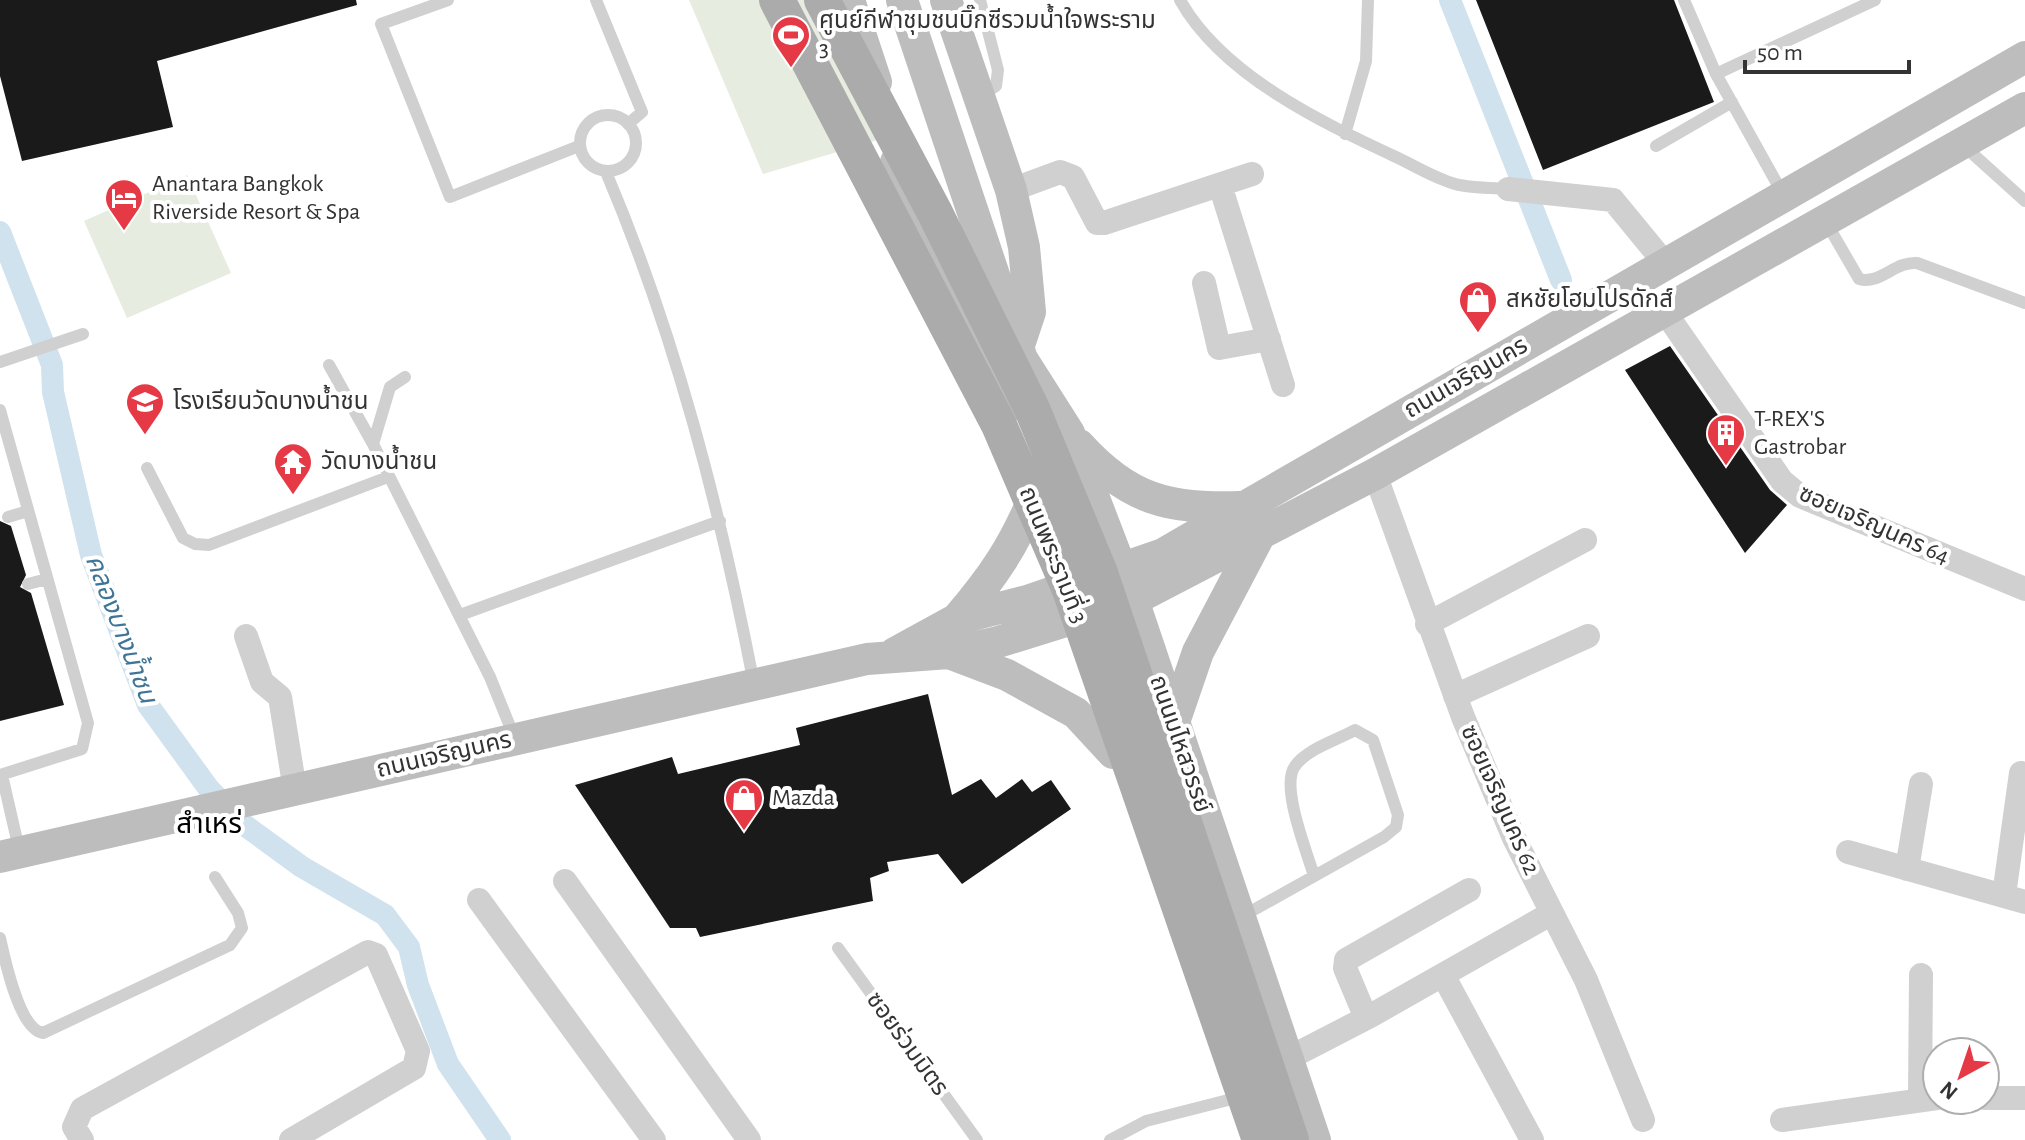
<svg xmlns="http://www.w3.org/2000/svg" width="2025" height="1140" font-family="'Alegreya Sans','Noto Sans Thai',sans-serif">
<rect width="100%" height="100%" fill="#fff"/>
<path fill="#e6ecdf" d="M689 0H846L881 139 763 174Z
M187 175 231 273 127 318 84 221Z"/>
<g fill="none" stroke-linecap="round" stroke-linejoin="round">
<path stroke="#cfe2ee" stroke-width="22" d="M1450 0 1561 280
M0 232 52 365 53 392 91 555 148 705 209 789 243 824 302 867 385 915 409 947 418 985 448 1064 500 1140"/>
</g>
<path fill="#1a1a1a" d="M0 0H356L357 5 157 61 173 127 22 161 0 76Z
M1476 0H1674L1714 102 1543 170Z
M1670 346 1770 490 1787 505 1745 553 1625 370Z
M0 521 11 526 26 575 20 587 31 593 64 705 0 721Z
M928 694 952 795 981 779 996 798 1022 779 1032 792 1051 780 1071 809 962 884 938 854 887 862 889 871 870 878 873 901 700 937 696 928H670L575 785 672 757 678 774 800 745 796 728Z"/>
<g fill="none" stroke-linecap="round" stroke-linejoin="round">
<path stroke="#d0d0d0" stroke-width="12" d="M448 0 381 24 450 197 579 146
M596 0 642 112 628 124
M980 0 998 70 996 86 982 95
M1180 0C1222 75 1321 122 1396 157 1415 166 1433 177 1452 183 1469 189 1490 187 1508 189
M1684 0 1716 74 1784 196
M1716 74 1875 0
M580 143a28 28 0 1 1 56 0a28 28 0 1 1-56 0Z
M1345 134 1366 61 1368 0
M1656 146 1732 102
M1964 146 2025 201
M606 172C676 337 720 509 754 684
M1826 222 1859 279C1880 285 1895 261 1917 263L2025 303
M0 362 83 334
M329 365 373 444
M405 377 390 387 373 444 490 677 515 739
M0 410 88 723 82 749 0 775
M147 468 183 538 195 544 209 545 388 477
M8 517 28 511
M28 584 47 579
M460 615 720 521
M2 775 19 849
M1241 917 1384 837 1396 827 1398 815 1373 740 1355 730C1337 740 1307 749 1295 766 1280 786 1307 852 1314 876
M0 938C5 960 19 1029 43 1033L230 945 242 928 238 913 215 877
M838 948 977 1140
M1110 1140 1146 1121 1232 1099"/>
<path stroke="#d0d0d0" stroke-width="24" d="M1220 185 1283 385
M1508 189 1613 200 1664 262
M1011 190 1060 172 1073 177 1097 223H1104L1252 174
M1204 283 1219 348 1269 339
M1665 312 1782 481 1800 496 2025 589
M1375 474 1463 717 1514 838 1586 980 1643 1120
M1427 624 1585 540
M246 636 262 682 280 697 295 790
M1455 696 1588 636
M1848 852 2025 902
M1907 869 1921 784
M565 881 749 1140
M2004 895 2021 773
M479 900 654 1140
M1443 975 1532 1140
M1366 1018 1345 968 1346 960 1469 890
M1287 1059 1372 1015 1552 913
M1920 1098 1921 975
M1985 1098H2025
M1782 1120 1937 1098
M82 1140 74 1127 82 1109 368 952 376 955 418 1051 414 1068 291 1140"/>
<path stroke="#bdbdbd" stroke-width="32" d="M849 0 876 82
M902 0 1022 359 1069 433 1133 600 1315 1140
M946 0 1011 190 1024 247 1030 312 1018 348
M896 162 927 246 1011 405
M1079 445C1129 500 1168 509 1240 507
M957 619C993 577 1014 546 1035 495
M895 653 957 619 1027 601 1163 554 2025 57
M949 653 1007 675 1076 713 1113 753
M1173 725 1198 652 1259 536
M0 857 867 659 949 653 998 642 1133 600 1375 474 2025 108"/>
<path stroke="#ababab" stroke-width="36" d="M777 0 999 425 1070 590 1260 1140
M822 0 935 213 1032 409 1100 573 1291 1140"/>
</g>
<defs>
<g id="stadium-pin" transform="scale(2)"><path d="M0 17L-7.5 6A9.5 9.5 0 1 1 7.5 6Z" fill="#e63946" stroke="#fff"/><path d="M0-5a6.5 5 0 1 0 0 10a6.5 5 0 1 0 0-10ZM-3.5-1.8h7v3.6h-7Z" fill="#fff"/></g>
<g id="hotel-pin" transform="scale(2)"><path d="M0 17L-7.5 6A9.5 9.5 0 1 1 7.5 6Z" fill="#e63946" stroke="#fff"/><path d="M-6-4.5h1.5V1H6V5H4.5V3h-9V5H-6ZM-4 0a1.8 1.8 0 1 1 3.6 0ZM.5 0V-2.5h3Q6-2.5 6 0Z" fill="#fff"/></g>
<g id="shop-pin" transform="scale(2)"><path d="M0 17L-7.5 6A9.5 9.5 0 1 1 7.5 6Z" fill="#e63946" stroke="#fff"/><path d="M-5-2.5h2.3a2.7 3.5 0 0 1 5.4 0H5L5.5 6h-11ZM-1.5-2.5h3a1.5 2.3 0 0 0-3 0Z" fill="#fff"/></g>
<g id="school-pin" transform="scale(2)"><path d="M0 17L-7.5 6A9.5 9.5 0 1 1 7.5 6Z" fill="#e63946" stroke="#fff"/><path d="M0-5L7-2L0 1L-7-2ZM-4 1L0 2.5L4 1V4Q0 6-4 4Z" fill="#fff"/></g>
<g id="building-pin" transform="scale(2)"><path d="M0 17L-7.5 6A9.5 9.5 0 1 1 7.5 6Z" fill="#e63946" stroke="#fff"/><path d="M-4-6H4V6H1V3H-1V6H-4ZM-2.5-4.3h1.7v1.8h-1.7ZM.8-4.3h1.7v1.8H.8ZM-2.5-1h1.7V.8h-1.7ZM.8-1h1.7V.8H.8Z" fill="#fff"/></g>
<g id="temple-pin" transform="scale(2)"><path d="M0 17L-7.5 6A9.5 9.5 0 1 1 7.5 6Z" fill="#e63946" stroke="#fff"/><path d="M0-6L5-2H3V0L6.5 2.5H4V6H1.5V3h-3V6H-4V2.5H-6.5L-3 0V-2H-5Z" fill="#fff"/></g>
</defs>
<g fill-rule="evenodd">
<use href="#stadium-pin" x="791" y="35"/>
<use href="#hotel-pin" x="124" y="198"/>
<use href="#shop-pin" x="1478" y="300"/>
<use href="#school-pin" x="145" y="402"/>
<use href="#building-pin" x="1726" y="433"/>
<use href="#temple-pin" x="293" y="462"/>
<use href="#shop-pin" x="744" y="798"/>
</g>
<g text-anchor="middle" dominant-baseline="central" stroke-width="8" stroke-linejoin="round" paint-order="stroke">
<g font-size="24" fill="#333" stroke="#fff" text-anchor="start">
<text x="819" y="21">ศูนย์กีฬาชุมชนบิ๊กซีรวมน้ำใจพระราม<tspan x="819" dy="28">3</tspan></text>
<text x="152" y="184">Anantara Bangkok<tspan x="152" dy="28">Riverside Resort &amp; Spa</tspan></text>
<text x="1506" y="300">สหชัยโฮมโปรดักส์</text>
<text x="173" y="402">โรงเรียนวัดบางน้ำชน</text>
<text x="1754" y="419">T-REX'S<tspan x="1754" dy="28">Gastrobar</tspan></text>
<text x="321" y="462">วัดบางน้ำชน</text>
<text x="772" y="798">Mazda</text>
</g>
<g font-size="24" fill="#333" stroke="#fff">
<text transform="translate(1466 378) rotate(-30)">ถนนเจริญนคร</text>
<text transform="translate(1874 525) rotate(24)">ซอยเจริญนคร 64</text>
<text transform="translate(1053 555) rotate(68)">ถนนพระรามที่ 3</text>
<text transform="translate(1180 744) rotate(71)">ถนนมไหสวรรย์</text>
<text transform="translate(444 755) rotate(-13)">ถนนเจริญนคร</text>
<text transform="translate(1500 800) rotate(66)">ซอยเจริญนคร 62</text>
<text transform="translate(907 1044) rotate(54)">ซอยร่วมมิตร</text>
</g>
<g font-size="26" font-style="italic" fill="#3f7597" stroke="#fff">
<text transform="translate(121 629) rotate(69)">คลองบางน้ำชน</text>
</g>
<g font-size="28" fill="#000" stroke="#fff">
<text x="209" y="825">สำเหร่</text>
</g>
</g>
<g transform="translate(1961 1076) rotate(220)"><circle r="38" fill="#ffffff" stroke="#adadad" stroke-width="2"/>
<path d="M0-6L14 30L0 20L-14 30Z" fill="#e63946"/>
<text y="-12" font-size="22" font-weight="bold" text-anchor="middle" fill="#333333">N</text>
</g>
<path d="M1745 60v12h164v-12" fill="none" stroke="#333333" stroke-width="4"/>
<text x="1757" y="60" font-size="24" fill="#333333" stroke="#ffffff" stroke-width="6" paint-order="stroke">50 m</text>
</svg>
